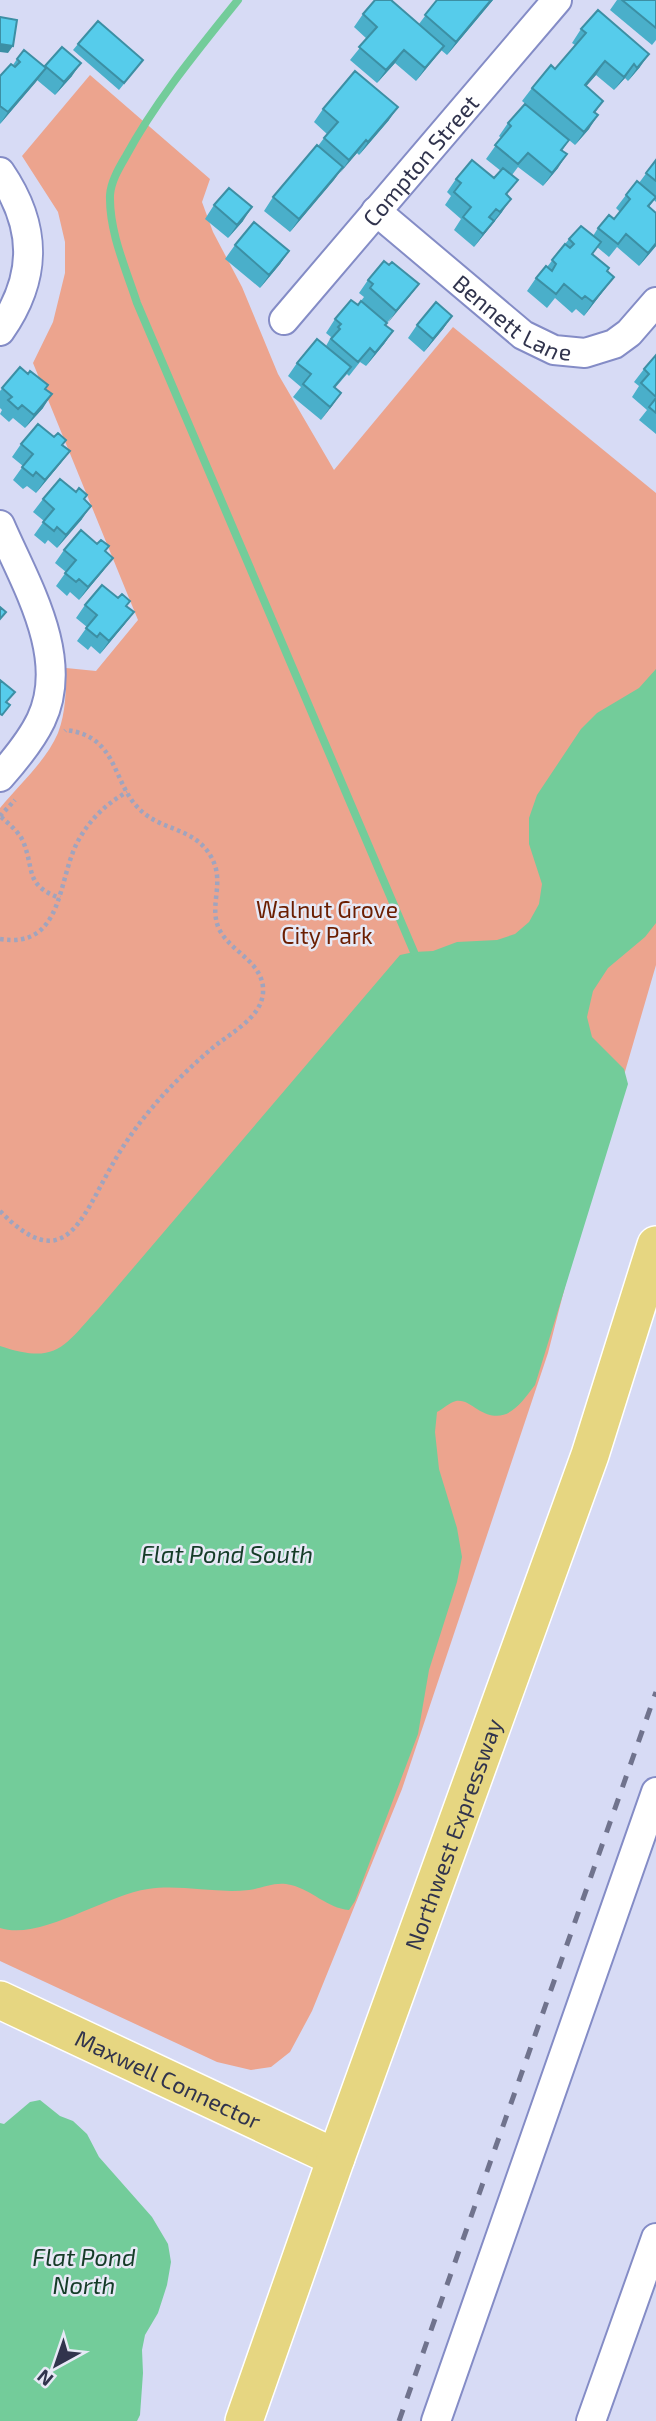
<svg xmlns="http://www.w3.org/2000/svg" width="656" height="2421" font-family="'Exo 2',sans-serif">
<rect width="100%" height="100%" fill="#d7dbf5"/>
<path fill="#eca48e" d="M90 75 210 179 202 202 213 232 242 287 278 374 334 470 453 327 656 493V965L583 1216 548 1353 402 1789 312 2011 290 2052 271 2067 251 2070 217 2062 0 1961V808C19 785 46 761 58 733 66 712 66 690 66 668L96 671 138 620 33 363 53 322 65 273V242L58 212 22 156Z"/>
<path fill="#73cc9a" d="M656 669V923L645 937 608 968 593 991 587 1017 592 1037 624 1069 628 1084 535 1385C519 1406 505 1427 477 1409 470 1405 465 1400 456 1401 450 1402 443 1409 437 1412L435 1432 439 1469 457 1528 462 1557 457 1582 429 1670 418 1734 355 1901 349 1910C327 1908 312 1890 291 1885 275 1881 264 1888 249 1890 216 1894 182 1884 148 1889 105 1895 41 1941 0 1928V1346C57 1365 63 1347 99 1308L400 955 414 952 433 951 457 942 497 940 515 934 529 922 539 904 542 884 529 844V818L537 795 581 729 597 713 639 688Z
M40 2100 60 2116 73 2121 87 2134 99 2157 152 2217 168 2244 171 2262 167 2285 158 2313 145 2335 142 2350 143 2373 140 2415 137 2421H0V2123L4 2124 30 2102Z"/>
<g fill="none" stroke-linecap="round" stroke-linejoin="round">
<path stroke="#73cc9a" stroke-width="8" d="M238 0C198 50 157 99 126 156 119 168 111 181 110 195 109 232 126 269 137 303L414 952"/>
<g stroke="#848cc6" stroke-width="32">
<g id="minor">
<path d="M0 172C37 226 38 277 0 331"/>
<path id="s1" d="M376 211 523 335 554 350 585 353 614 344 629 333 656 302"/>
<path id="s2" d="M284 320 557 0"/>
<path d="M0 525C25 583 71 657 41 720 31 741 15 760 0 777"/>
<path d="M436 2421 656 1792"/>
<path d="M591 2421 656 2238"/>
</g>
</g>
<g stroke="#fff" stroke-width="40">
<g id="major">
<path id="s3" d="M0 2000 336 2158"/>
<path id="s4" d="M244 2421 336 2158 590 1455 656 1245"/>
</g>
</g>
<path stroke="#a0a4be" stroke-width="4.5" stroke-dasharray="3.5 3.5" stroke-linecap="butt" d="M0 816 15 800
M1 817C9 824 18 831 23 841 35 870 24 885 60 898
M0 939C64 949 57 880 78 841 90 819 106 804 127 792
M0 1211C64 1277 81 1220 111 1167 125 1141 144 1116 164 1094 178 1079 194 1064 210 1050 228 1034 261 1019 263 993 265 962 231 953 219 929 207 902 230 878 205 848 188 829 164 829 145 814 110 787 122 737 66 730L65 731"/>
<use href="#minor" stroke="#fff" stroke-width="28"/>
<use href="#major" stroke="#e6d681" stroke-width="37"/>
<path stroke="#70738d" stroke-width="5" stroke-dasharray="12 12" stroke-linecap="butt" d="M399 2421 656 1692"/>
</g>
<path fill="#4aafca" d="M437 0H493L447 55 441 50 416 81 395 63 377 83 350 60 367 39 354 27 363 14 419 24Z
M617 0H656V40L652 45 610 10Z
M581 29 640 67 628 81 625 78 614 90 596 75 586 86 603 101 595 113 589 129 575 145 522 101 532 88 555 69 575 45 572 43Z
M78 44 143 60 119 90 73 50Z
M62 47 72 76 55 95 37 80 0 124V76L13 65 17 59 44 67Z
M323 109 389 120 359 155 357 153 339 173 290 232 264 211 273 197 318 146 327 134 314 122Z
M508 123 569 140 562 151 558 168 543 186 518 167 512 175 507 195 502 212 474 247 454 230 461 219 445 205 451 196 447 192 456 179 494 178 501 171 486 159 501 138 499 136Z
M656 160V202L654 200 649 207 656 213V246L639 266 617 247 609 257 597 247 593 254 607 271 614 277 584 316 576 309 572 313 555 298 547 308 527 291 536 278 547 267 569 239 593 236 598 228 614 219 620 212 616 208 626 195 639 183Z
M214 205 243 221 228 238 205 219Z
M235 245 289 251 280 264 260 288 225 259Z
M389 265 419 284 409 297 385 325 393 331 384 344 366 366 360 362 349 376 347 374 335 388 341 393 321 420 293 397 301 387 288 376 297 363 326 346 331 337 326 333 335 319 358 305 364 297 359 293 368 280Z
M452 316 443 329 424 352 408 338 417 325Z
M656 355V434L639 420 647 410 632 397 639 386 634 382 644 369Z
M20 367 45 389 43 408 25 428 13 418 9 422 0 414 2 410 0 408V391Z
M21 444 63 445 70 451 60 464 36 493 27 486 23 489 13 480 23 466 12 457Z
M43 499 84 500 82 519 57 548 48 540 45 544 34 535 44 521 33 512Z
M64 550 106 552 103 571 79 600 70 592 67 596 56 586 66 572 55 563Z
M85 605 127 606 134 612 124 625 100 654 91 646 88 650 77 641 87 627 76 618Z"/>
<path fill="#3c8fa4" d="M491 0H493L447 55 456 42Z
M0 44 13 46 8 53 0 52Z
M444 46 434 59 416 81 425 68Z
M404 50 395 63 377 83 386 70Z
M649 54 640 67 628 81 637 68Z
M605 61 596 75 576 98 585 85Z
M81 63 72 76 55 95 64 82Z
M634 64 625 78 614 90Z
M46 68 36 82 0 124 8 112Z
M398 107 389 120 359 155 368 142Z
M598 115 589 129 575 145 584 132Z
M366 140 357 153 340 173 349 160Z
M567 154 558 168 543 186 552 173Z
M343 167 334 180 290 232 299 219Z
M511 199 502 212 474 247 483 234Z
M252 207 243 221 228 238 237 225Z
M656 243V246L639 266 648 253Z
M289 251 280 264 260 288 269 275Z
M614 277 584 316 593 302Z
M419 284 409 297 387 324 396 311Z
M452 316 443 329 424 352 433 339Z
M393 331 384 344 366 366 375 353Z
M341 393 332 406 321 420 330 407Z
M52 394 43 408 25 428 34 415Z
M70 451 60 464 36 493 45 480Z
M91 506 82 519 57 548 66 535Z
M113 558 103 571 79 600 88 587Z
M134 612 124 625 100 654 109 641Z"/>
<path fill="#56cceb" stroke="#3c8fa4" stroke-width="2" d="M375 0H391L444 46 425 68 404 50 386 70 359 47 377 27 363 14Z
M437 0H491L456 42 425 15Z
M622 0H656V28Z
M598 10 649 54 637 68 634 64 624 77 605 61 585 85 603 101 594 112 598 115 584 132 532 88 551 65 555 69 586 33 581 29Z
M0 17 17 20 13 46 0 44Z
M98 21 143 60 124 83 78 44Z
M62 47 81 63 64 82 45 66Z
M24 50 46 68 8 112 0 106V76L11 64 15 67 20 62 17 59Z
M355 71 398 107 368 142 366 140 349 160 324 138 338 122 323 109Z
M525 104 569 140 561 150 567 154 552 173 528 153 518 164 495 145 511 126 508 123Z
M317 145 343 167 299 219 273 197Z
M472 160 494 178 503 168 518 180 506 194 511 199 500 212 496 209 489 217 494 221 483 234 463 217 471 207 454 192 461 183 456 179Z
M656 160V181L646 173Z
M637 181 656 197 648 206 656 213V243L648 253 626 234 618 244 598 228 609 215 614 219 630 199 626 195Z
M229 188 252 207 237 225 214 205Z
M254 222 289 251 269 275 235 245Z
M581 226 601 242 592 254 609 268 607 271 614 277 593 302 585 296 582 299 564 284 556 294 536 278 546 266 552 271 556 264 552 260 565 244 570 248 574 244 569 239Z
M384 261 389 265 392 262 419 284 396 311 370 288 373 284 368 280Z
M351 300 358 305 361 301 387 323 385 325 393 331 375 353 370 348 358 362 331 339 340 329 338 327 341 324 335 319Z
M436 302 452 316 433 339 417 325Z
M317 339 351 367 334 387 341 393 330 407 303 384 311 374 297 363Z
M656 355V397L641 383 649 374 644 369Z
M20 367 28 374 30 371 48 385 45 389 52 394 34 415 22 405 18 409 8 400 12 397 2 388Z
M656 398V413L649 407Z
M38 424 54 437 58 433 66 440 62 445 70 451 45 480 36 472 33 476 22 467 33 454 21 444Z
M60 479 76 492 79 488 87 495 84 499 91 506 66 535 57 527 54 531 43 522 54 509 43 499Z
M81 530 97 544 101 540 109 546 105 551 113 558 88 587 79 579 76 582 65 573 76 560 64 550Z
M102 585 118 598 122 594 130 601 126 606 134 612 109 641 100 633 97 637 86 628 97 615 85 605Z
M0 607 6 612 0 619Z
M0 680 15 692 6 702 10 705 2 715 0 714Z"/>
<g text-anchor="middle" dominant-baseline="central" stroke-width="5" stroke-linejoin="round" paint-order="stroke">
<g font-size="23" fill="#31344d" stroke="#e7e9f6">
<text stroke="none"><textPath href="#s2" startOffset="210">Compton Street</textPath></text>
<text stroke="none"><textPath href="#s1" startOffset="175">Bennett Lane</textPath></text>
<text stroke="none"><textPath href="#s4" startOffset="623">Northwest Expressway</textPath></text>
<text stroke="none"><textPath href="#s3" startOffset="186">Maxwell Connector</textPath></text>
</g>
<g font-size="23" fill="#6b1e02" stroke="#e7e9f6">
<text x="327" y="909">Walnut Grove<tspan x="327" dy="26">City Park</tspan></text>
</g>
<g font-size="24" font-style="italic" fill="#153c28" stroke="#e7e9f6">
<text x="227" y="1553">Flat Pond South</text>
<text x="84" y="2256">Flat Pond<tspan x="84" dy="28">North</tspan></text>
</g>
</g>
<g transform="translate(56 2365) rotate(220)" stroke="#e7e9f6" stroke-width="5" paint-order="stroke">
<path d="M0-5L12 26L0 18L-12 26Z" fill="#31344d"/>
<text y="-10" font-size="19" font-weight="bold" text-anchor="middle" fill="#31344d">N</text>
</g>
</svg>
